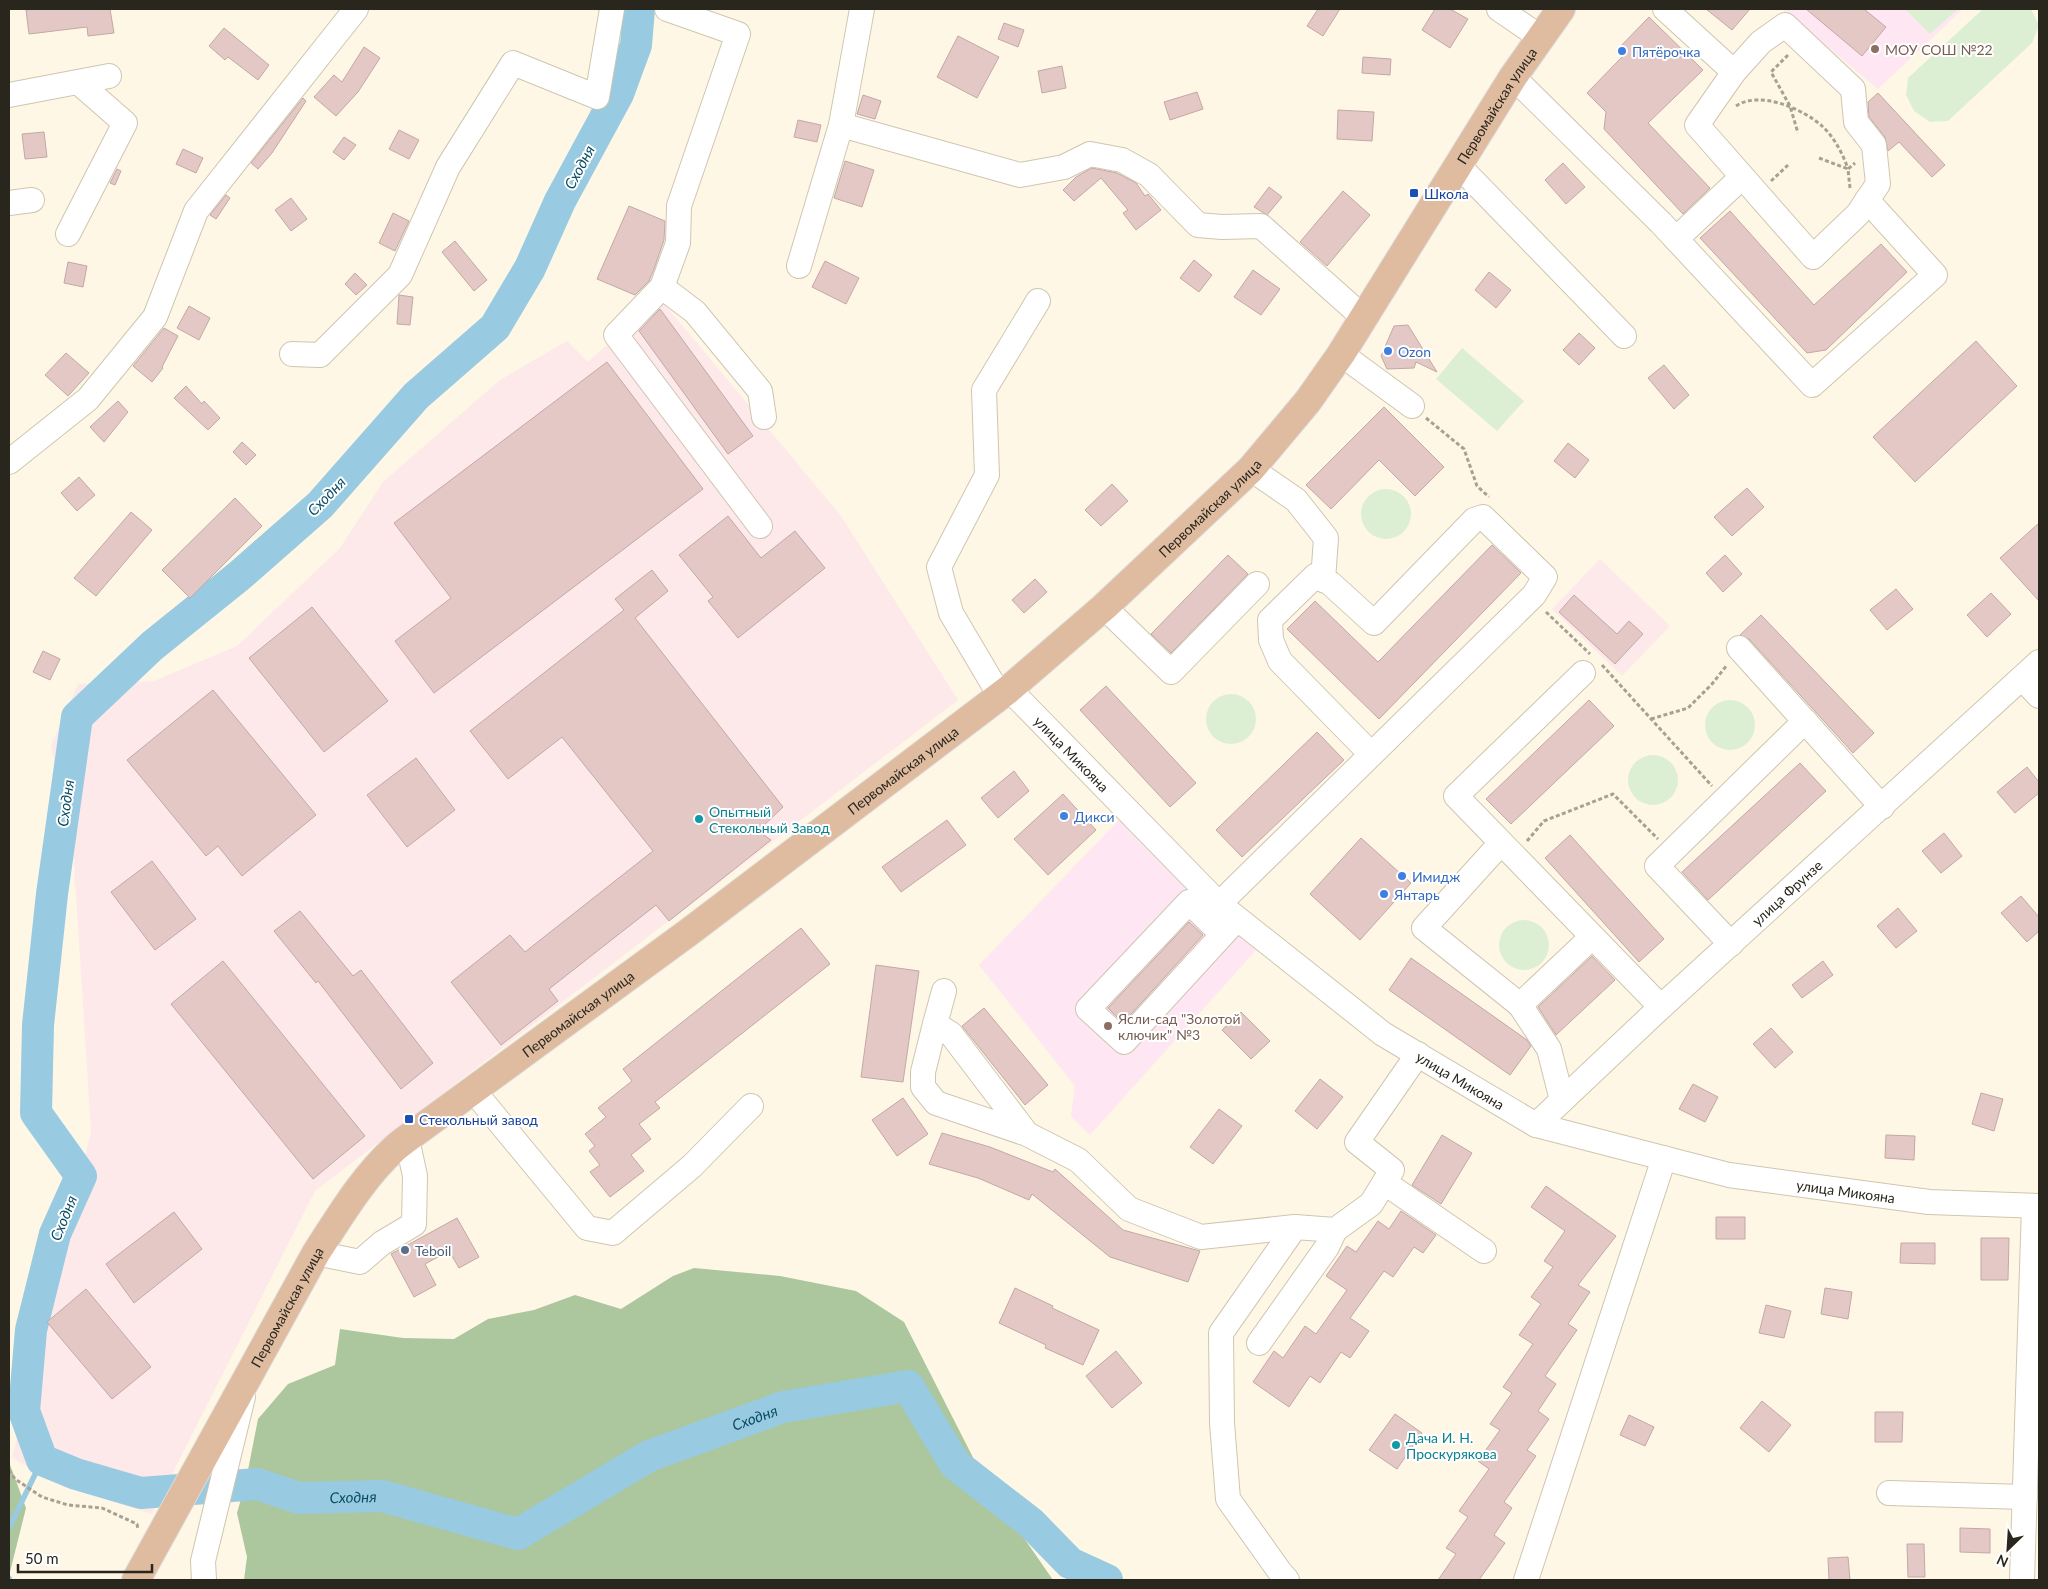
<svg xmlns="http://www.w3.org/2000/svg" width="2048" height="1589" font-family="Lato,sans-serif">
<rect width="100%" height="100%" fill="#fff7e5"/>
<path fill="#fde8ea" d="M661 300 841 516 958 700 315 1191 152 1514 65 1487 12 1458 91 1132 73 846 51 746 78 684 154 681 237 646 340 548 383 482 500 380 567 341 588 362 633 322Z
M1600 559 1670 626 1622 676 1552 609Z"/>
<path fill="#fee6f2" d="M1782 9H1963L1878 89Z
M1119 820 1229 927 1258 948 1090 1135 1071 1116 1075 1086 979 965Z"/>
<path fill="#ddefd3" d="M1905 9H1958L1930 34Z
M1983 9H2031L2039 25 2032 43 1948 121 1930 122 1914 111 1906 95 1908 78Z
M1462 348 1524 401 1497 431 1436 379Z
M1361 514a25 25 0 1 1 50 0a25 25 0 1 1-50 0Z
M1206 719a25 25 0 1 1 50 0a25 25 0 1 1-50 0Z
M1705 725a25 25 0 1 1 50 0a25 25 0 1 1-50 0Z
M1628 780a25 25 0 1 1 50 0a25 25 0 1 1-50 0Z
M1499 945a25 25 0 1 1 50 0a25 25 0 1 1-50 0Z"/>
<path fill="#acc69e" d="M694 1268 780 1276 856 1291 904 1322 986 1483 1053 1580H244L247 1557 237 1513 245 1485 258 1419 288 1384 335 1365 340 1329 403 1338 454 1339 488 1319 534 1310 575 1295 621 1309 673 1276Z
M9 1462 26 1508 9 1576Z"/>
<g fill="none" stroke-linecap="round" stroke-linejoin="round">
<path stroke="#98cae1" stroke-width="5.5" d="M9 1528 42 1460
M9 1578 10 1580"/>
<path stroke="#98cae1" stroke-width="32" id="s1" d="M639 9 636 45 618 94 560 201 530 268 495 327 416 396 320 505 239 576 152 646 77 717 52 894 38 1025 36 1113 81 1176 55 1234 31 1330 24 1411 42 1460 76 1474 141 1493 257 1484 299 1498 382 1496 518 1534 649 1456 783 1407 908 1386 955 1464 1031 1523 1070 1563 1107 1580"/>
</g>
<path fill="#e4c8c5" stroke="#c3a8a5" d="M34 9H110L114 33 88 36 87 27 29 34 26 10Z
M1318 9H1340L1323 36 1307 26Z
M1435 9H1450L1468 19 1450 48 1422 30Z
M1706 9H1750L1732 30Z
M1806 9H1864L1886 27 1862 56Z
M1649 17 1703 70 1648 123 1710 188 1683 214 1604 129 1606 112 1587 93 1622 57 1616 51Z
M1004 23 1024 30 1018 47 998 39Z
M224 28 269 65 258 80 228 57 225 60 209 46Z
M958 36 999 57 977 98 937 77Z
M364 47 380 58 358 92 336 116 314 97 334 75 342 82Z
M1363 57 1391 59 1390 75 1362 73Z
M1062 66 1066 88 1042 93 1038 71Z
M1197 92 1203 109 1170 120 1164 102Z
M1878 93 1945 165 1932 177 1899 142 1888 151 1885 137 1869 117 1868 102Z
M863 95 881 101 875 119 857 114Z
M303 98 306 101 272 153 258 169 251 163Z
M1338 110 1374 112 1372 141 1337 139Z
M798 120 821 125 817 142 794 137Z
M399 130 419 140 409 159 389 149Z
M44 132 47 157 25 159 22 134Z
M344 137 356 145 344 160 333 152Z
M183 149 203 158 196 173 176 164Z
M845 161 874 170 862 207 834 198Z
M1563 163 1585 187 1566 204 1545 180Z
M1092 168 1117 173 1136 183 1145 196 1148 194 1161 210 1136 230 1123 213 1128 210 1101 178 1074 201 1063 190 1076 177Z
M117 169 121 171 115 185 110 183Z
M1269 187 1282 197 1267 215 1254 207Z
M1343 191 1370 215 1327 266 1300 242Z
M226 195 230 198 216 219 210 215Z
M291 198 307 219 291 231 275 210Z
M629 206 665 221 664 240 654 269 649 281 635 295 597 279Z
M1730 211 1814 305 1881 244 1907 272 1826 350 1807 353 1700 238Z
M393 213 409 221 395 251 379 243Z
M455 241 487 280 474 291 442 252Z
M1194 260 1212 275 1199 292 1180 278Z
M825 261 859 278 846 304 812 287Z
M68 262 87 266 83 287 64 283Z
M1253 270 1280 289 1261 315 1234 297Z
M1489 272 1511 290 1496 308 1475 290Z
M355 273 367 285 356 295 345 284Z
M399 295 413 297 410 325 397 324Z
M189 306 210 318 199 340 177 328Z
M660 309 753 436 728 454 639 331Z
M1408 325 1437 372 1416 362 1414 368 1387 369 1381 356 1394 326Z
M164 328 178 336 162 367 163 368 152 382 133 366Z
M1579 333 1595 348 1579 365 1563 350Z
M1976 341 2017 386 1915 482 1873 437Z
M66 353 89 373 68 396 45 375Z
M607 362 703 489 434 693 395 641 451 598 394 523Z
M1664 365 1689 395 1674 409 1648 378Z
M186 386 202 404 204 401 220 418 208 430 174 398Z
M118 401 128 412 104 442 90 427Z
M1384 407 1444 467 1415 496 1379 460 1331 509 1306 485Z
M242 442 256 455 246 465 233 452Z
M1568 443 1589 460 1575 478 1554 461Z
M79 477 95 495 77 511 61 493Z
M1112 484 1128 501 1101 526 1085 510Z
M1747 488 1764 507 1732 536 1714 517Z
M235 498 262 526 190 598 162 570Z
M131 512 152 530 96 596 74 578Z
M728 516 761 558 795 531 825 568 738 638 708 601 713 597 679 555Z
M2039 523V601L2000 558Z
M1492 545 1521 573 1379 719 1287 629 1315 601 1378 662Z
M1228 555 1248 574 1171 653 1151 634Z
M1725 555 1742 574 1723 592 1706 573Z
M652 570 668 591 635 618 783 807 758 831 771 840 669 921 656 905 549 989 558 1001 501 1045 451 982 510 935 525 952 653 851 562 737 508 779 470 731 624 610 615 599Z
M1035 579 1047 592 1024 613 1012 600Z
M1896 589 1913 609 1887 630 1870 610Z
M1991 593 2011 614 1987 637 1967 615Z
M1574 595 1617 634 1629 621 1643 634 1615 664 1559 612Z
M312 607 388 701 324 752 249 658Z
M1761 615 1874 733 1853 753 1749 639 1740 635Z
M43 651 60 659 50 680 33 672Z
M1106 686 1196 783 1170 807 1080 710Z
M213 690 316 815 242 876 218 846 206 856 127 760Z
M1589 700 1614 726 1511 824 1486 799Z
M1317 732 1344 760 1242 857 1216 830Z
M416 758 455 810 407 847 367 795Z
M1800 763 1826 791 1708 900 1682 872Z
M2027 767 2039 782V793L2015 813 1997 792Z
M1014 771 1029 791 998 818 981 798Z
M1063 794 1096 830 1048 875 1014 839Z
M947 820 966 845 901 892 882 867Z
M1944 833 1962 856 1941 873 1922 851Z
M1570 835 1664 939 1639 962 1545 858Z
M1361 838 1411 883 1360 940 1310 894Z
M152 861 196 919 155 950 111 892Z
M2021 896 2039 917V931L2027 942 2001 913Z
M1898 908 1917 931 1896 948 1877 926Z
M300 911 353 976 361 970 433 1063 401 1089 318 981 316 983 274 931Z
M1189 922 1203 935 1123 1023 1108 1008Z
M801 928 830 964 655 1102 660 1108 639 1124 651 1139 631 1155 644 1171 610 1197 590 1172 600 1165 589 1151 595 1146 585 1134 606 1117 598 1108 632 1081 623 1069Z
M1592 956 1615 980 1556 1035 1538 1007Z
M1411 958 1527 1040 1531 1046 1510 1075 1389 990Z
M223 961 365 1136 313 1179 171 1004Z
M1823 961 1833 975 1802 998 1792 985Z
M876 965 919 971 903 1082 861 1077Z
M984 1008 1048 1085 1025 1105 962 1026Z
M1241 1012 1270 1041 1251 1059 1222 1030Z
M1771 1028 1793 1052 1775 1068 1753 1044Z
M1320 1079 1343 1097 1317 1129 1295 1111Z
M1693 1084 1718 1097 1705 1122 1679 1109Z
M1981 1093 2003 1099 1994 1131 1972 1124Z
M903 1098 928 1134 897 1156 872 1120Z
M1219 1109 1242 1126 1213 1164 1190 1147Z
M942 1133 990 1147 1053 1172 1055 1169 1123 1230 1200 1251 1188 1282 1110 1257 1032 1194 1029 1200 978 1178 929 1164Z
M1442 1135 1472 1153 1441 1204 1412 1185Z
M1886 1135 1915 1136 1914 1160 1885 1158Z
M1546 1186 1616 1236 1578 1285 1590 1292 1568 1324 1577 1330 1545 1376 1556 1384 1538 1411 1549 1419 1527 1450 1536 1456 1504 1502 1512 1508 1494 1535 1505 1543 1479 1580H1438L1456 1554 1446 1548 1468 1517 1459 1511 1489 1469 1478 1461 1500 1430 1490 1424 1512 1393 1503 1387 1533 1344 1519 1335 1541 1304 1531 1297 1553 1267 1544 1261 1565 1231 1531 1207Z
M1401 1211 1436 1235 1423 1253 1414 1247 1393 1277 1384 1271 1350 1318 1369 1331 1350 1358 1341 1352 1320 1383 1310 1376 1289 1407 1253 1382 1274 1351 1283 1358 1305 1326 1316 1334 1347 1290 1326 1276 1347 1246 1356 1252 1378 1221 1389 1229Z
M174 1212 202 1249 134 1303 106 1264Z
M1716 1217H1745V1239H1716Z
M457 1218 479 1257 459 1268 449 1251 425 1264 436 1285 414 1297 391 1254Z
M1981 1238H2009L2008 1280H1981Z
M1901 1243H1935V1264L1900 1263Z
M1015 1288 1053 1306 1052 1308 1099 1330 1083 1365 1045 1348 1046 1345 999 1323Z
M1825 1288 1852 1292 1848 1319 1821 1314Z
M86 1289 151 1367 112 1399 47 1322Z
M1766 1305 1791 1311 1784 1338 1759 1333Z
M1116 1351 1142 1383 1112 1408 1086 1376Z
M1762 1401 1791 1425 1769 1452 1740 1428Z
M1875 1412H1903L1902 1442H1875Z
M1395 1414 1422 1433 1397 1469 1369 1450Z
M1629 1415 1654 1427 1645 1446 1620 1435Z
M1960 1528 1990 1529V1553L1960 1552Z
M1907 1544H1924L1925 1577H1908Z
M1848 1557 1850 1580H1829L1828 1558Z"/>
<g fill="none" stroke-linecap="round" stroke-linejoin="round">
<g stroke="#cfc6b0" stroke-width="26">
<g id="minor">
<path d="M667 9 738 34 679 206 678 243 662 287 695 312 760 391 764 417"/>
<path d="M1499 9 1540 37"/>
<path d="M1665 9 1734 72"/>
<path d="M1785 25 1853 89 1856 122 1874 145 1878 184 1858 214 1813 257 1697 125 1734 72 1761 42Z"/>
<path d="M1513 77 1661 223 1812 385 1935 275 1867 200"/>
<path d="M9 95 109 76"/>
<path d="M841 125 1020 175 1064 167 1090 154 1122 160 1149 175 1198 225 1222 227 1261 226 1364 318"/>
<path d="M1458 165 1624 336"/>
<path d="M9 203 32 200"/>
<path d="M68 234 125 123 78 82"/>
<path d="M1676 239 1742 177"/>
<path d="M799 266 841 125 862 9"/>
<path d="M662 287 616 335 760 526"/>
<path d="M292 354 320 355 400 275 448 167 513 63 597 97 612 9"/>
<path d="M1341 354 1412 406"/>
<path d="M9 462 88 399 155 317 196 211 356 9"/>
<path d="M1251 469 1296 500 1326 538 1323 580"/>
<path d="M1104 607 1171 672 1257 584"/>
<path d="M1739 648 1882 807"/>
<path d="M1583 673 1456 796 1661 1007"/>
<path d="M2022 678 2039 696"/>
<path id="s2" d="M1009 689 1219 904 1383 1034 1536 1125 1729 1175 1929 1202 2039 1206"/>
<path d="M1000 696 951 613 939 567 987 475 984 390 1038 301"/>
<path d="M1501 843 1424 928 1520 1005 1592 937"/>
<path d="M1219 904 1534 595 1545 577 1483 517 1474 520 1374 623 1330 583 1315 576 1270 620 1271 640 1280 661 1371 754"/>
<path d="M1222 934 1189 902 1088 1009 1124 1042 1237 919"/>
<path d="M1731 944 1657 866 1805 721"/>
<path d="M1520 1005 1549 1049 1562 1100"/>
<path d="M935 1024 944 991"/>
<path d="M473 1090 587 1228 613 1233 692 1166 751 1106"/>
<path id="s3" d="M1536 1125 1661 1007 2039 662"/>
<path d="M1027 1134 936 1103 923 1087V1072L935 1024 951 1034 1027 1134 1078 1160 1129 1209 1201 1237 1295 1227 1335 1230 1371 1204 1392 1170 1357 1142 1418 1054"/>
<path d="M1385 1183 1484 1251"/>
<path d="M316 1253 360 1262 382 1243 414 1224 415 1176 407 1139"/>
<path d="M1259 1343 1327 1247 1335 1230"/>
<path d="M1889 1493 2025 1497"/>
<path d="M204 1580 203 1561 243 1397"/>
<path d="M1287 1580 1280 1572 1228 1499 1222 1423 1221 1333 1295 1227"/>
<path d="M1526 1580 1664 1158"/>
<path d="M2022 1580 2034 1206"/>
</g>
</g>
<g stroke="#dddcdb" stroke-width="30">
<g id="major">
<path id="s4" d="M136 1580 316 1253C340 1216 363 1177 395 1148 403 1141 412 1135 420 1129L689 932 1009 689 1104 607 1251 469 1308 401 1341 354 1513 77 1561 9"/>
</g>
</g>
<path stroke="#a7a193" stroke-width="3" stroke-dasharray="4 2.5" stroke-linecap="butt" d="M1788 55 1771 72 1790 106 1798 133
M1736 106C1760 90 1803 109 1822 126 1834 137 1843 154 1848 169
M1819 158 1848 169
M1771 181 1788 165
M1850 188 1848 169 1855 163
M1426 418 1464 449 1477 486 1489 497
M1546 612 1590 654
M1602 665 1712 786
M1651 719 1688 708 1712 684 1727 665
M1527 841 1544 821 1613 794 1658 839
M9 1470 15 1479 42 1497 68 1505 102 1508 137 1524 138 1530"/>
<use href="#minor" stroke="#fff" stroke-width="24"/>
<use href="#major" stroke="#dfbba0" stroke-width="28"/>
</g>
<g fill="#8d6e63" stroke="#fff" stroke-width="2">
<circle cx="1875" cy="49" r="5"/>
<circle cx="1108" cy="1026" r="5"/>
</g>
<g fill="#3f7fe0" stroke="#fff" stroke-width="2">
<circle cx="1622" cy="51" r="5"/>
<circle cx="1388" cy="351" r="5"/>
<circle cx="1064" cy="816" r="5"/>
<circle cx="1402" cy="876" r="5"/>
<circle cx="1384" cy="894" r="5"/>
</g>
<g fill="#1a4fb4" stroke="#fff" stroke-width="2">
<rect x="1409" y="188" width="10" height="10" rx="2.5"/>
<rect x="404" y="1114" width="10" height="10" rx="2.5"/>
</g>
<g fill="#0f9aa8" stroke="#fff" stroke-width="2">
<circle cx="699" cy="819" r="5"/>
<circle cx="1396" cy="1445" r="5"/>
</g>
<circle fill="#5c6f8a" stroke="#fff" stroke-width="2" cx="405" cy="1250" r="5"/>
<g text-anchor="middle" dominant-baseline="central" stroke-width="4" stroke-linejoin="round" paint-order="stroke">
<g font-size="14" fill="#785e54" stroke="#fff" text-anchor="start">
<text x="1885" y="49">МОУ СОШ №22</text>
<text x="1118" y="1018">Ясли-сад "Золотой<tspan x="1118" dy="16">ключик" №3</tspan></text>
</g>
<g font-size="14" fill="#366cbe" stroke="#fff" text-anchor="start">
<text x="1632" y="51">Пятёрочка</text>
<text x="1398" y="351">Ozon</text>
<text x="1074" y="816">Дикси</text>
<text x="1412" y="876">Имидж</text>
<text x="1394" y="894">Янтарь</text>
</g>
<g font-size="14" fill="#29261d" stroke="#fff">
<text stroke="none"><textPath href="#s4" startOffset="2038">Первомайская улица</textPath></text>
<text stroke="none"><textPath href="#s4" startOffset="1542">Первомайская улица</textPath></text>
<text stroke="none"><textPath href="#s2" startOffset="90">улица Микояна</textPath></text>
<text stroke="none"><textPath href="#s4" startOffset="1138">Первомайская улица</textPath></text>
<text stroke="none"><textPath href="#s3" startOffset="342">улица Фрунзе</textPath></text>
<text stroke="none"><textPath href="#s4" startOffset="732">Первомайская улица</textPath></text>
<text stroke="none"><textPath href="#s2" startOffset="600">улица Микояна</textPath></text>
<text stroke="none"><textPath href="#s2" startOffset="1005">улица Микояна</textPath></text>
<text stroke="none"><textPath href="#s4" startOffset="312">Первомайская улица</textPath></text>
</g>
<g font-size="14" fill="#164399" stroke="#fff" text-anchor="start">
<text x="1424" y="193">Школа</text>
<text x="419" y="1119">Стекольный завод</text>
</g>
<g font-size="14" fill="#0d838f" stroke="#fff" text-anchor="start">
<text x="709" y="811">Опытный<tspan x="709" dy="16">Стекольный Завод</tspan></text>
<text x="1406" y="1437">Дача И. Н.<tspan x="1406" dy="16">Проскурякова</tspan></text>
</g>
<g font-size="14" fill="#4e5e75" stroke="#fff" text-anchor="start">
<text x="415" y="1250">Teboil</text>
</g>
<g font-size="15" font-style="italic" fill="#084d64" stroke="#fff">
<text transform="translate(579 167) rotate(-62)">Сходня</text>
<text transform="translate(326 496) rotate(-46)">Сходня</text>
<text transform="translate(65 803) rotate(-82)">Сходня</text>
<text transform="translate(63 1218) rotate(-68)">Сходня</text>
<text stroke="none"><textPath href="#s1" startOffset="2451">Сходня</textPath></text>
<text stroke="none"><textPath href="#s1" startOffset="2016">Сходня</textPath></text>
</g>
</g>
<rect width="2048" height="1589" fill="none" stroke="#29261d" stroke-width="20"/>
<g transform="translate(2008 1549) rotate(205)" stroke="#ffffff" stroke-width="4" paint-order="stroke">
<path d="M0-4L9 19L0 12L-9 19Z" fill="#29261d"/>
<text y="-8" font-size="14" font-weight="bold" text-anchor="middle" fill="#29261d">N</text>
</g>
<path d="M18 1564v8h134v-8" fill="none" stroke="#29261d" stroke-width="2.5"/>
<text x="25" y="1564" font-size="15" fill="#29261d" stroke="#ffffff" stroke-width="4" paint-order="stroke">50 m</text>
</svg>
